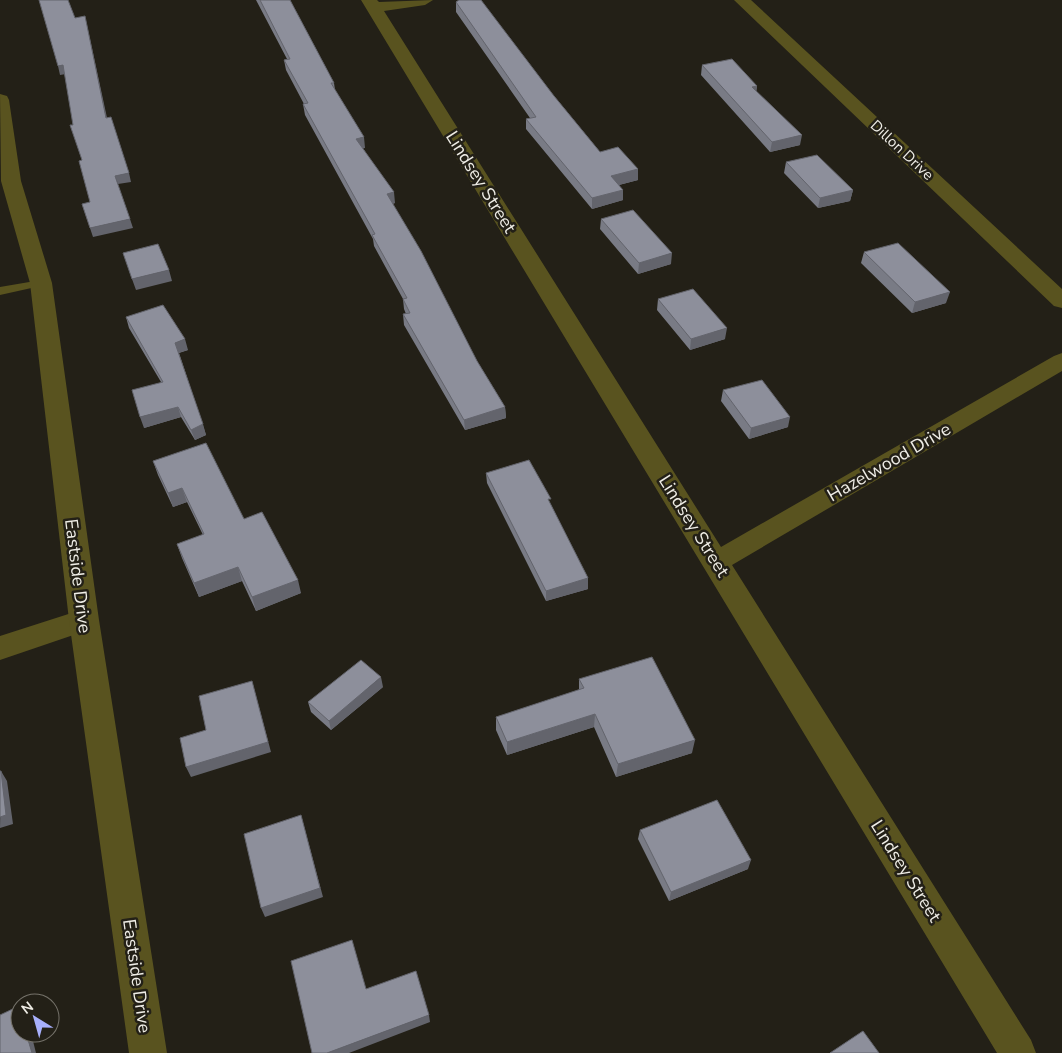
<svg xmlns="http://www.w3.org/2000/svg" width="1062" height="1053" font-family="'Nunito Sans',sans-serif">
<rect width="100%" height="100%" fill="#232017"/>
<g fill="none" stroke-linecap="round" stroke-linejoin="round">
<path fill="#59531f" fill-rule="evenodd" d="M41 280 45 281V285L0 295V287Z"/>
<path fill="#59531f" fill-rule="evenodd" d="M361 0H377L379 2 433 0 425 5 384 11 721 547 1054 356 1062 353V371L732 565 1031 1040 1036 1053H997Z
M734 0H751L1062 289V308L1054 306Z
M84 609 94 612 98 620 94 628 0 660V636Z"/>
<path fill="#59531f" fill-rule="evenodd" d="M0 94 7 96 9 100 21 181 52 283 99 620 167 1053H129L69 620 30 283 1 181Z"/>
</g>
<path fill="#797b85" d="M256 0H290L334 83 335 90 365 148H363L395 203 392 204 477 361 505 407 506 418 465 430 404 325 403 314H406L404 309 403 299 374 246 373 239 305 115 303 104H304L286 70 284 60 287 59Z
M456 2 554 96 600 152 638 169V180L619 185 623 200 592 209 526 129V119L530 118 456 12Z
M702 65 757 86 756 91 800 145 770 152 701 75Z
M786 162 853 190 850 201 818 208 784 173Z
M601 219 671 264 638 274 600 229Z
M864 252 946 303 912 313 861 263Z
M658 299 725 339 690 350 657 310Z
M126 317 188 350 179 353 206 435 195 440 181 417 144 428 161 382 129 328Z
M723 390 788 427 749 439 721 401Z
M153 461 244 519 301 593 256 611 242 581 199 597 182 558 177 544 203 535 187 502 173 507 158 475Z
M486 473 551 505 588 578V589L546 601 487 483Z
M579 679 692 753 616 777 594 727 507 755 496 730V717L579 690Z
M383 687 331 730 311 712 308 702Z
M640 830 748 869 669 901 638 839Z"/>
<path fill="#63646c" d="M85 16 87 25 109 127 106 118Z
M63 65 66 74 60 75 58 66Z
M757 86 756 96 752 87Z
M802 135 800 145 770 152 772 142Z
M364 137 365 148 357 149 356 139Z
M638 169V180L611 187V176Z
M129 173 131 182 118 184 115 176Z
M623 190V200L592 209V198Z
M853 190 850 201 818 208 820 198Z
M394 192 395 203 388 205 387 194Z
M130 219 133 228 93 237 90 228Z
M672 253 671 264 638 274 639 263Z
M169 270 172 281 136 290 132 279Z
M950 292 946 303 912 313 915 302Z
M727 328 725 339 690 350 691 339Z
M185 339 188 350 178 353 175 343Z
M178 407 181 417 144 428 140 417Z
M505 407 506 418 465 430 464 420Z
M790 417 788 427 749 439 751 428Z
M203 424 206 435 195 440 191 430Z
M182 488 187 502 173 507 168 493Z
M238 567 242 581 199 597 194 583Z
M588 578V589L546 601V591Z
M298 580 301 593 256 611 252 597Z
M381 677 383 687 331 730 329 721Z
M252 681 271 752 191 777 186 767Z
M595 714 594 727 507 755V742Z
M695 740 692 753 616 777 618 764Z
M1 771 7 781 13 824 0 828Z
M301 815 323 897 265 917 261 908Z
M751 860 748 869 669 901 671 892Z
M429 1015 430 1022 349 1053H327Z
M26 1033H31L36 1053H32Z"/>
<path fill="#8d8f9b" stroke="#63646c" d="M39 0H68L75 18 85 16 106 118 111 117 129 173 115 176 130 219 90 228 82 204 90 202 79 161 82 160 70 125H73L63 65 58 66Z
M260 0H290L334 83H331L364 137 356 139 394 192 387 194 421 251 477 361 505 407 464 420 403 314 410 313 403 299 407 298 372 235 375 234 303 104 308 103 284 60 290 59Z
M459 0H481L554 96 600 152 618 147 638 169 611 176 623 190 592 198 526 119 536 117 456 2Z
M732 59 757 86 752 87 802 135 772 142 702 65Z
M817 155 853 190 820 198 786 162Z
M633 210 672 253 639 263 601 219Z
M898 243 950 292 915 302 864 252Z
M158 244 169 270 132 279 123 253Z
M693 289 727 328 691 339 658 299Z
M163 305 185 339 175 343 203 424 191 430 178 407 140 417 132 390 163 382 126 317Z
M762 380 790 417 751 428 723 390Z
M206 443 244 519 262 512 298 580 252 597 238 567 194 583 177 544 204 534 182 488 168 493 153 461Z
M529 460 551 499H548L588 578 546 591 486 473Z
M652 657 695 740 618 764 595 714 507 742 496 717 584 688 579 679Z
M361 660 381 677 329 721 308 702Z
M252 681 268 742 186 767 180 738 206 730 199 696Z
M0 771H1L6 815 0 817Z
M717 800 751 860 671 892 640 830Z
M301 815 320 888 261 908 244 834Z
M352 940 366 989 416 971 429 1015 327 1053H312L291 961Z
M19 1006 20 1010V1033H26L32 1053H0V1015Z
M863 1031 879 1053H830Z"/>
<g text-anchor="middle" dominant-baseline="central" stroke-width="5" stroke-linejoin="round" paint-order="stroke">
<g font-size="15" fill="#efede6" stroke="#232017">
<text transform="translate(902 150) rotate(43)">Dillon Drive</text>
</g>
<g font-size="18" fill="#efede6" stroke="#232017">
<text transform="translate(481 182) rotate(58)">Lindsey Street</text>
<text transform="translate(889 462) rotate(-30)">Hazelwood Drive</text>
<text transform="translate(694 526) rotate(58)">Lindsey Street</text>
<text transform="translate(78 576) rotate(83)">Eastside Drive</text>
<text transform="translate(906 871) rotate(58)">Lindsey Street</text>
<text transform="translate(137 976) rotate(82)">Eastside Drive</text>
</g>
</g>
<g transform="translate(35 1018) rotate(323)"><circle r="24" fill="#232017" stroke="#75726a"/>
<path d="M0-4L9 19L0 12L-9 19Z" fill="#a8b0fc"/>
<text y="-8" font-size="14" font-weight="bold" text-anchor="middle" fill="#efede6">N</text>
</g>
</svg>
